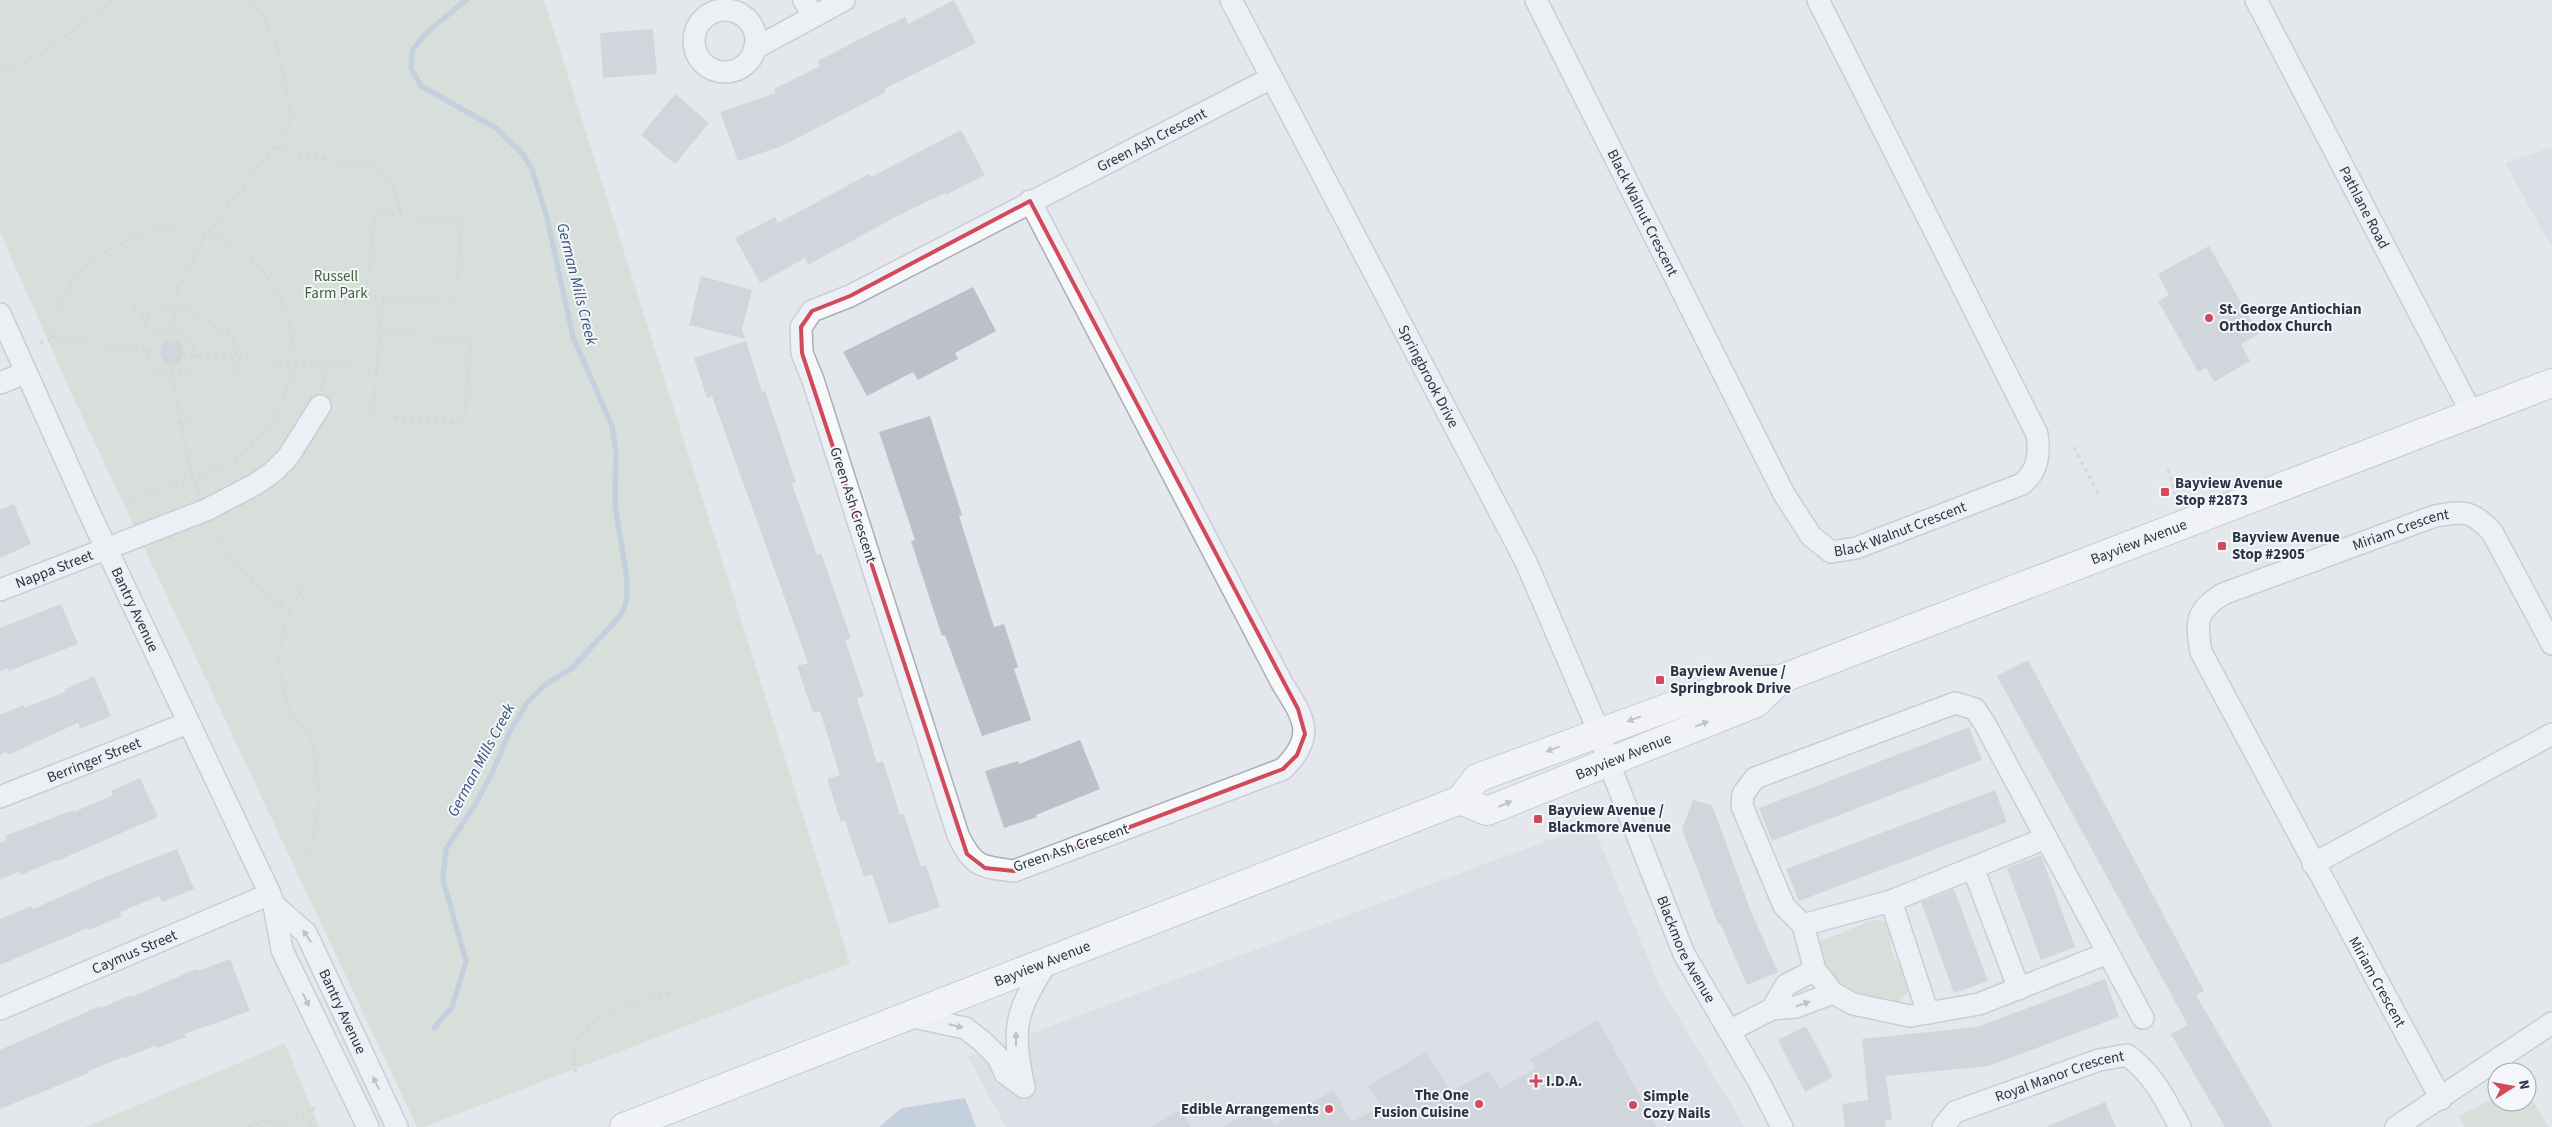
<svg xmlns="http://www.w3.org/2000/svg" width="2552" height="1127" font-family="'Source Sans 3',sans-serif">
<rect width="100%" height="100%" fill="#e4e7ec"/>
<path fill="#d2d6de" d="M2552 147V248L2505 163Z
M1592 824 1660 987 1745 1127H1006L968 1057Z"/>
<path fill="#c9d6c5" d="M0 0H544L850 963 424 1127H417L68 386 0 232Z
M1872 920 1885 921C1892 933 1889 949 1895 959 1898 963 1904 965 1907 970 1917 989 1902 1001 1887 1010L1831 983 1819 942Z
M285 1044 319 1127H85L284 1044Z
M2527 1092 2549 1127H2464L2459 1116 2497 1097V1102H2527Z"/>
<path fill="#9fb4cc" d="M965 1098 976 1127H879L902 1108Z"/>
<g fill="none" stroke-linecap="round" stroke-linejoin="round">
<path stroke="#9fb4cc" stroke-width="5.5" d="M434 1028 452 1007 466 961 443 880 446 849 475 805 492 773 509 733 527 703 545 685 571 669 614 623 623 611 627 599V579L615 505 616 451 612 426 573 337 547 217 532 169 523 154 496 128 421 86 411 68 412 51 425 34 466 0"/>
</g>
<path fill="#bbc0ca" d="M954 0 976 43 884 89 886 92 782 146 738 161 720 112 776 93 774 89 820 66 818 61 858 40 905 17 908 24Z
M653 29 657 74 603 78 600 33Z
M675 94 709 123 675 164 641 135Z
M961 130 985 175 946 195 945 193 899 215 808 265 805 258 760 283 735 238 775 217 778 223 869 174 871 177Z
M2209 246 2259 334 2241 344 2250 361 2214 382 2206 368 2198 372 2158 301 2169 295 2158 274Z
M701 276 752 290 742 329 745 339 689 325Z
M973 287 996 331 955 353 958 359 918 380 913 372 867 396 843 352Z
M160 352a12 12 0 1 1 24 0a12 12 0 1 1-24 0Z
M746 341 762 392 765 391 782 441 796 482 792 484 817 555 821 553 851 638 845 640 864 696 857 698 877 763 883 761 900 815 904 814 921 867 926 865 940 907 889 924 872 874 864 877 845 821 841 822 827 779 840 775 820 711 813 713 797 666 808 663 712 396 707 398 694 358Z
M930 416 962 515 959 516 994 627 1004 624 1018 667 1014 669 1031 720 982 736 945 635 942 636 911 541 915 540 879 432Z
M14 504 31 544 0 558V510Z
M61 604 78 644 9 671 8 668 0 671V628Z
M2028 660 2204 991 2196 995 2273 1127H2225L2171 1034 2188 1025 1997 676Z
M94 676 111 716 80 729 78 723 8 755 6 752 0 755V715L24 705 25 708 65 692 64 690Z
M1969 727 1982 760 1772 841 1759 808Z
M1080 740 1100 789 1036 815 1037 817 1004 828 985 771 1018 761 1019 764Z
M140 778 158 817 57 861 56 860 21 875 20 871 0 880V843L6 840 5 836 73 810 74 812 113 795 111 791Z
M1995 790 2007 822 1799 901 1786 869Z
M1693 800 1712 805 1752 914 1778 972 1747 985 1720 923 1718 924 1682 829Z
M177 849 194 889 162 902 159 896 120 912 122 916 89 930 88 928 0 965V919L31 906 33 909 105 877Z
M2041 855 2075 947 2041 960 2007 868Z
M1954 889 1988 981 1954 993 1921 902Z
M230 959 250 1011 184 1034 186 1037 157 1048 156 1045 125 1058 124 1057 88 1071 89 1073 0 1109V1050L100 1006 101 1008 131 995 132 997 196 969 198 971Z
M2105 979 2119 1017 1989 1066 1886 1076 1892 1120 1885 1121 1886 1127H1845L1842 1104 1868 1100 1862 1039 1977 1027Z
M1598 1020 1657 1127H1224L1261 1104 1274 1125 1334 1090 1351 1122 1381 1106 1368 1086 1426 1052 1451 1092 1489 1070 1500 1089 1536 1068 1530 1059Z
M1806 1026 1833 1077 1805 1092 1778 1040Z
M2105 1102 2116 1127H2046Z
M1180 1110 1191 1127H1151Z"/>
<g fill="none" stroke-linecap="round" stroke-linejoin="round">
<g stroke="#a9aeb7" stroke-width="24">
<g id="minor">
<path d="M804 0 813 16"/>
<path id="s1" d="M1231 0 1526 562 1599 732 1608 761 1684 954 1759 1082 1782 1127"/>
<path id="s2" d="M1536 0 1784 494 1811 536 1831 552 1856 548 2022 484C2038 471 2040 454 2037 434L1818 0"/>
<path id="s3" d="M2256 0 2472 414"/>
<circle cx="725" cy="41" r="31"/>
<path d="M754 49 844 0"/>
<path id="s4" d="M1030 201 1282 683C1304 718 1317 736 1283 769L1014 871C981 867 973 867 958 835L813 380 802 353 801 327 812 311 850 296 1271 78"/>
<path id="s5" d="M0 314 89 512 270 894 274 905 282 950 368 1127"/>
<path d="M0 383 25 373"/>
<path id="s6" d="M0 590 206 510 256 484 273 472 288 457 320 406"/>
<path id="s7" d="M0 797 188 723"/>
<path d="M2313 864 2552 734"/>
<path d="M1973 868 2019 989"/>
<path d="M1891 901 1928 1013"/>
<path id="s8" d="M274 905 306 933 397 1127"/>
<path d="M1803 925 1891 901 2046 838"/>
<path d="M2108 953 1979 1004 1910 1016 1853 1004 1833 993 1815 970 1803 925 1784 906 1742 806 1743 794 1755 778 1955 703 1975 709 1985 724C2038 822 2090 920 2143 1018"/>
<path id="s9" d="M0 1009 270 894"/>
<path d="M1772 1009 1786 985 1815 970"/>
<path d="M908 1016 965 1028 982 1041 998 1057 1005 1073 1024 1087"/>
<path d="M1729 1031 1772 1009 1796 1007 1833 993"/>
<path d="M1024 1087C1011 1027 1015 1013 1047 962"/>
<path id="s10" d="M2441 1099 2201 652C2196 622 2195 611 2223 594L2435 516C2465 511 2471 510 2492 532L2552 644"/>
<path id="s11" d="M1943 1127 1955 1112 2099 1060 2127 1055C2154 1075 2165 1099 2180 1127"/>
<path d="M2396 1127 2552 1023"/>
</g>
</g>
<g stroke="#a3abb8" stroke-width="30">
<g id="major">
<path id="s12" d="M1460 800 1487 811 1756 703 1781 679"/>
<path id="s13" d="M624 1127 1460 800 1477 778 1740 681 1781 679 2552 383"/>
</g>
</g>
<path stroke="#c2c5cb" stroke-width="3" stroke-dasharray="4 4" stroke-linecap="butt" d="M0 66C34 72 85 16 115 0
M275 148 325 159 379 168 392 182 402 215
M375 213 462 222 455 304 366 296Z
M133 309 141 316C153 315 163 306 176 308 198 311 212 330 233 336L239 377
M141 316 146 325 157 335
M148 353a23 23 0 1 1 46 0a23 23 0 1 1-46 0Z
M381 331 471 341 464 424 373 415 383 297
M52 338 58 308 74 278 97 257 132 238 155 229 207 233 227 242 262 269 286 306 297 362 275 419 237 461 193 478 129 499
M40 343 52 338 169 353 377 369
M321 388 327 365
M180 425 193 422
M2074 447 2099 495
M2168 469 2175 494
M199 493 193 478 180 425 169 353 178 289 207 233 287 132 291 112 278 51 263 16 244 0
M214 527 225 553 272 600 290 611
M301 866 311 849 320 798 313 744 288 706 278 663 283 632 303 585
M576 1073C561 1013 636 1004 679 990
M248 1127 266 1121 288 1123 302 1116 313 1106
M311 1127 313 1106"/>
<use href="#minor" stroke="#f7f8fa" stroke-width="21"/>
<use href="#major" stroke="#fff" stroke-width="28"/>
</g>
<defs><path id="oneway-solid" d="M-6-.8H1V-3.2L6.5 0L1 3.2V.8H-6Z" transform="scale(1.25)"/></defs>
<g fill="#959aa2">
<use href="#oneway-solid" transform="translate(1634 719) rotate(160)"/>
<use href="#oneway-solid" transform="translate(1702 724) rotate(-21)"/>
<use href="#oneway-solid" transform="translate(1553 749) rotate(159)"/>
<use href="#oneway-solid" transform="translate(1505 804) rotate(-23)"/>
</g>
<g fill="#9196a0">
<use href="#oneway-solid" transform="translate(307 936) rotate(-123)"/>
<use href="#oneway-solid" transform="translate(306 1000) rotate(64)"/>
<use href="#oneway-solid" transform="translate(1803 1004) rotate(-19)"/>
<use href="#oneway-solid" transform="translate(956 1026) rotate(13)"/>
<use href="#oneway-solid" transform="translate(1016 1039) rotate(-89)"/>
<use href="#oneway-solid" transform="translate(376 1083) rotate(-115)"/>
</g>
<path d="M0 0H2552V1127H0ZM1030 201 1298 709 1305 734 1297 755 1283 769 1014 871 985 868 967 854 802 353 801 327 812 311 850 296Z" fill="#e4e7ec" fill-opacity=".55" fill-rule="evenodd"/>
<path fill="none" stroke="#d1495b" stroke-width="4" stroke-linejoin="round" d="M1030 201 1298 709 1305 734 1297 755 1283 769 1014 871 985 868 967 854 802 353 801 327 812 311 850 296Z"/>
<g fill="#d1495b" stroke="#f4f6f9" stroke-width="2">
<circle cx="2209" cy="318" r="5"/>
<rect x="2160" y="487" width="10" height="10" rx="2.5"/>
<rect x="2217" y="541" width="10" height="10" rx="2.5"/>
<rect x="1655" y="675" width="10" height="10" rx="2.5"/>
<rect x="1533" y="814" width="10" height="10" rx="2.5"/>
<path d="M1533.5 1073.5h5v5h5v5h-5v5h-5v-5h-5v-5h5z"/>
<circle cx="1479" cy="1104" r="5"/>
<circle cx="1633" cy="1105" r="5"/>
<circle cx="1329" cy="1109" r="5"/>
</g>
<g text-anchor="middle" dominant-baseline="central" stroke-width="4" stroke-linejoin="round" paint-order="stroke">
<g font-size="15" fill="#2b3445" stroke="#f4f6f9">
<text stroke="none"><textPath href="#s4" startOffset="1934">Green Ash Crescent</textPath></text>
<text stroke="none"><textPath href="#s3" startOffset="234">Pathlane Road</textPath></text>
<text stroke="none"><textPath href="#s2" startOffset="238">Black Walnut Crescent</textPath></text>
<text stroke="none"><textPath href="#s1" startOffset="425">Springbrook Drive</textPath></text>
<text transform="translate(853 505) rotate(72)">Green Ash Crescent</text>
<text stroke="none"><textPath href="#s2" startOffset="701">Black Walnut Crescent</textPath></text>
<text stroke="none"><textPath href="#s10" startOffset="765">Miriam Crescent</textPath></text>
<text stroke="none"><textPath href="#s13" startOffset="1630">Bayview Avenue</textPath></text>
<text stroke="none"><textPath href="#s6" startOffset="58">Nappa Street</textPath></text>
<text stroke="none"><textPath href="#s5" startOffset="325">Bantry Avenue</textPath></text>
<text stroke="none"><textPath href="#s12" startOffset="176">Bayview Avenue</textPath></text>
<text stroke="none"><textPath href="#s7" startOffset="101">Berringer Street</textPath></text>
<text transform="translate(1071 848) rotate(-19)">Green Ash Crescent</text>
<text stroke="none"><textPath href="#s1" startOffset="1054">Blackmore Avenue</textPath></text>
<text stroke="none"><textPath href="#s9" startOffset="146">Caymus Street</textPath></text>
<text stroke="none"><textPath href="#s13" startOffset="449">Bayview Avenue</textPath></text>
<text transform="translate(2377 982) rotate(61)">Miriam Crescent</text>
<text stroke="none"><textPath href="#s8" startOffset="129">Bantry Avenue</textPath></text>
<text stroke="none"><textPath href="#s11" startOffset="130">Royal Manor Crescent</textPath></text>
</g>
<g font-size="15" fill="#3f6138" stroke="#f4f6f9">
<text x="336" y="276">Russell<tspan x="336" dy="17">Farm Park</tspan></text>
</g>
<g font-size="15" font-weight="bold" fill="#2b3445" stroke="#f4f6f9" text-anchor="start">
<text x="2219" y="309">St. George Antiochian<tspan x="2219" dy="17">Orthodox Church</tspan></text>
<text x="2175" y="483">Bayview Avenue<tspan x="2175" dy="17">Stop #2873</tspan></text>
<text x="2232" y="537">Bayview Avenue<tspan x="2232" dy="17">Stop #2905</tspan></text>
<text x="1670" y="671">Bayview Avenue /<tspan x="1670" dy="17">Springbrook Drive</tspan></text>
<text x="1548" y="810">Bayview Avenue /<tspan x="1548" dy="17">Blackmore Avenue</tspan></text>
<text x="1546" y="1081">I.D.A.</text>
<text x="1469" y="1095" text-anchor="end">The One<tspan x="1469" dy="17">Fusion Cuisine</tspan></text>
<text x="1643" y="1096">Simple<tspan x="1643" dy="17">Cozy Nails</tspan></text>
<text x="1319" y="1109" text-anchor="end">Edible Arrangements</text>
</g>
<g font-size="16" font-style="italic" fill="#34527a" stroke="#f4f6f9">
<text transform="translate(577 284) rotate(76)">German Mills Creek</text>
<text transform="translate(481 760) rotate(-62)">German Mills Creek</text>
</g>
</g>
<g transform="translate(2512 1087) rotate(79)"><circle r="24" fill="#f4f6f9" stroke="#a4a8b1"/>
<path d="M0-4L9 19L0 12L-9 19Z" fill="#d1495b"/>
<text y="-8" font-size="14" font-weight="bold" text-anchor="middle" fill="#2b3445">N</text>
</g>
</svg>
